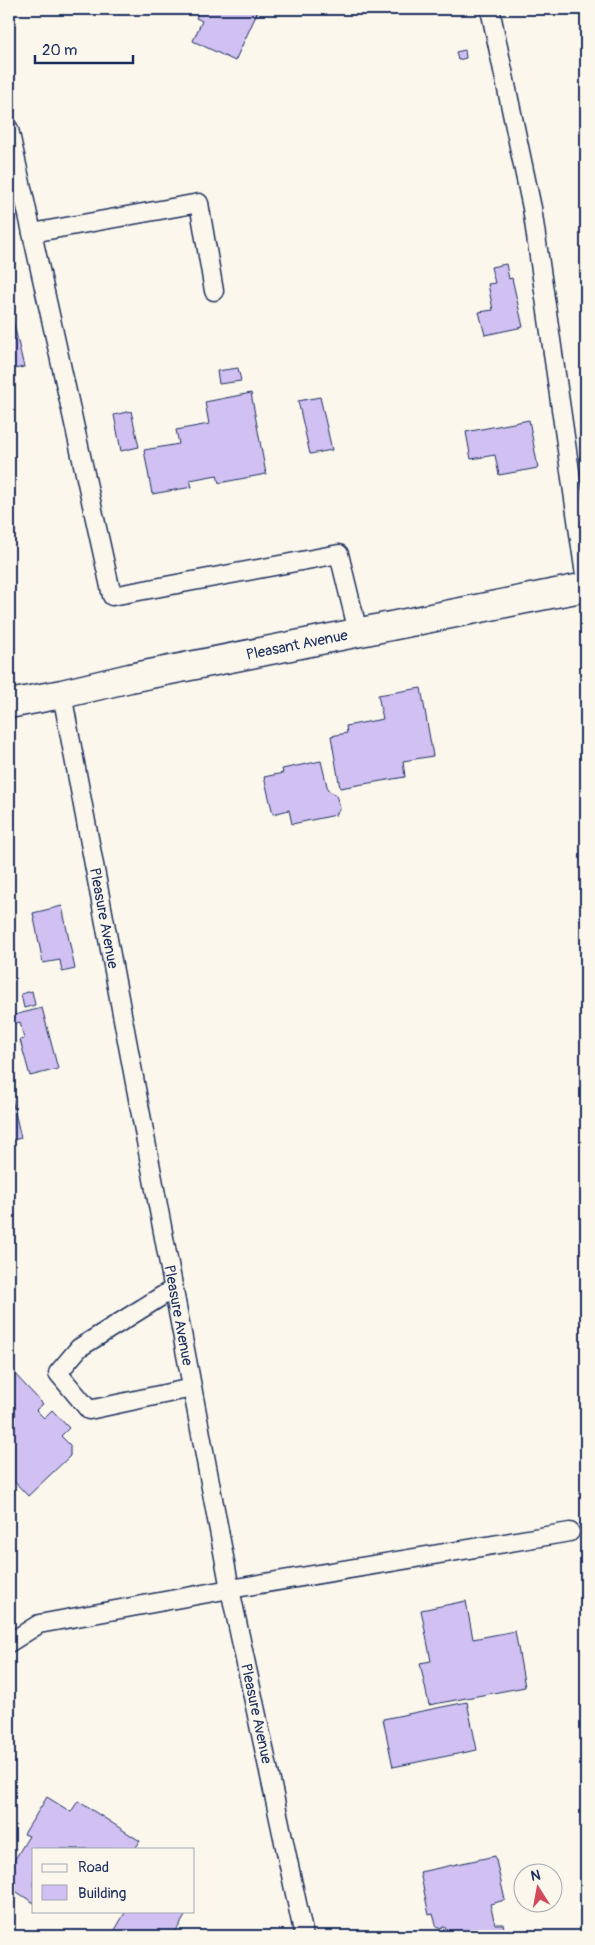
<svg xmlns="http://www.w3.org/2000/svg" width="595" height="1945" font-family="Pangolin,sans-serif">
<rect width="100%" height="100%" fill="#fbf7ec"/>
<filter id="ink" filterUnits="userSpaceOnUse"><feTurbulence type="fractalNoise" baseFrequency=".02" numOctaves="2"/><feDisplacementMap in="SourceGraphic" scale="10" xChannelSelector="R" yChannelSelector="G"/><feConvolveMatrix kernelMatrix="1 2 1 2 8 2 1 2 1" color-interpolation-filters="sRGB"/></filter>
<g filter="url(#ink)">
<path fill="#d0c1f2" stroke="#1b2f5e" d="M200 9H259L235 61 193 41 202 21 196 18Z
M465 50 466 58 458 60 456 52Z
M506 264 509 279 512 278 523 327 485 335 479 312 493 310 488 284 495 283 491 267Z
M12 316 24 367 9 370V317Z
M238 368 241 381 219 384 217 371Z
M251 393 266 474 219 483 217 475 190 480 192 487 152 494 144 450 179 444 176 430 209 424 205 402Z
M320 397 332 450 310 454 298 401Z
M131 411 139 447 121 451 114 415Z
M529 420 538 468 499 475 495 455 471 459 466 432Z
M421 688 433 756 403 761 405 777 340 788 331 736 347 733 346 726 383 719 378 695Z
M321 761 328 790 336 795 340 808 336 815 292 824 289 810 273 814 264 777 283 773 282 769Z
M62 906 75 969 62 972 60 960 43 963 33 913Z
M32 991 35 1005 24 1008 21 994Z
M42 1008 58 1069 30 1076 20 1040 24 1039 20 1022 12 1024 10 1016Z
M9 1086 21 1138 9 1141Z
M11 1370 43 1404 36 1410 44 1418 52 1410 69 1428 61 1436 70 1445V1456L28 1496 9 1476V1372Z
M466 1601 473 1639 515 1631 525 1687 429 1705 420 1663 431 1661 421 1610Z
M467 1702 477 1750 393 1767 383 1719Z
M47 1797 71 1812 78 1801 140 1841 135 1849H34V1903L9 1887V1869L29 1836 24 1834Z
M495 1856 505 1900 490 1904 495 1924H503L506 1936H447L445 1927 437 1928 433 1914 429 1915 420 1872Z
M126 1911H188L173 1936H114L112 1935Z"/>
<g fill="none" stroke-linecap="round" stroke-linejoin="round">
<g stroke="#1b2f5e" stroke-width="21">
<g id="lane">
<path d="M490 9 532 208 586 582"/>
<path d="M9 129 32 233"/>
<path d="M214 291 199 203 32 233 112 596 339 554 358 632"/>
<path id="s1" d="M62 694 230 1589 304 1936"/>
<path d="M173 1289 79 1348 58 1373 89 1410 192 1388"/>
<path d="M9 1643 39 1624 230 1589 570 1532"/>
</g>
</g>
<g stroke="#1b2f5e" stroke-width="31">
<g id="secondary">
<path id="s2" d="M9 704 62 694 130 678 586 587"/>
</g>
</g>
<use href="#lane" stroke="#fbf7ec" stroke-width="18"/>
<use href="#secondary" stroke="#fbf7ec" stroke-width="28"/>
</g>
</g>
<g text-anchor="middle" dominant-baseline="central" stroke-width="4" stroke-linejoin="round" paint-order="stroke">
<g font-size="15" fill="#1b2f5e" stroke="#fbf7ec">
<text stroke="none"><textPath href="#s2" startOffset="294">Pleasant Avenue</textPath></text>
<text stroke="none"><textPath href="#s1" startOffset="228">Pleasure Avenue</textPath></text>
<text stroke="none"><textPath href="#s1" startOffset="632">Pleasure Avenue</textPath></text>
<text stroke="none"><textPath href="#s1" startOffset="1038">Pleasure Avenue</textPath></text>
</g>
</g>
<rect width="595" height="1945" fill="none" stroke="#fbf7ec" stroke-width="30"/>
<rect x="15" y="15" width="565" height="1915" fill="none" stroke="#1b2f5e" stroke-width="2" filter="url(#ink)"/>
<rect x="32" y="1848" width="162" height="65" fill="#fbf7ec" stroke="#a1a7b3"/>
<rect x="42" y="1864" width="25" height="8" fill="#fbf7ec" stroke="#a1a7b3"/>
<text x="78" y="1872" font-size="15" fill="#1b2f5e">Road</text>
<rect x="42" y="1885" width="25" height="15" fill="#d0c1f2" stroke="#a1a7b3"/>
<text x="78" y="1898" font-size="15" fill="#1b2f5e">Building</text>
<g transform="translate(538 1888) rotate(349)"><circle r="24" fill="#fbf7ec" stroke="#a1a7b3"/>
<path d="M0-4L9 19L0 12L-9 19Z" fill="#d1495b"/>
<text y="-8" font-size="14" font-weight="bold" text-anchor="middle" fill="#1b2f5e">N</text>
</g>
<path d="M35 55v8h98v-8" fill="none" stroke="#1b2f5e" stroke-width="2.5"/>
<text x="42" y="55" font-size="15" fill="#1b2f5e" stroke="#fbf7ec" stroke-width="4" paint-order="stroke">20 m</text>
</svg>
